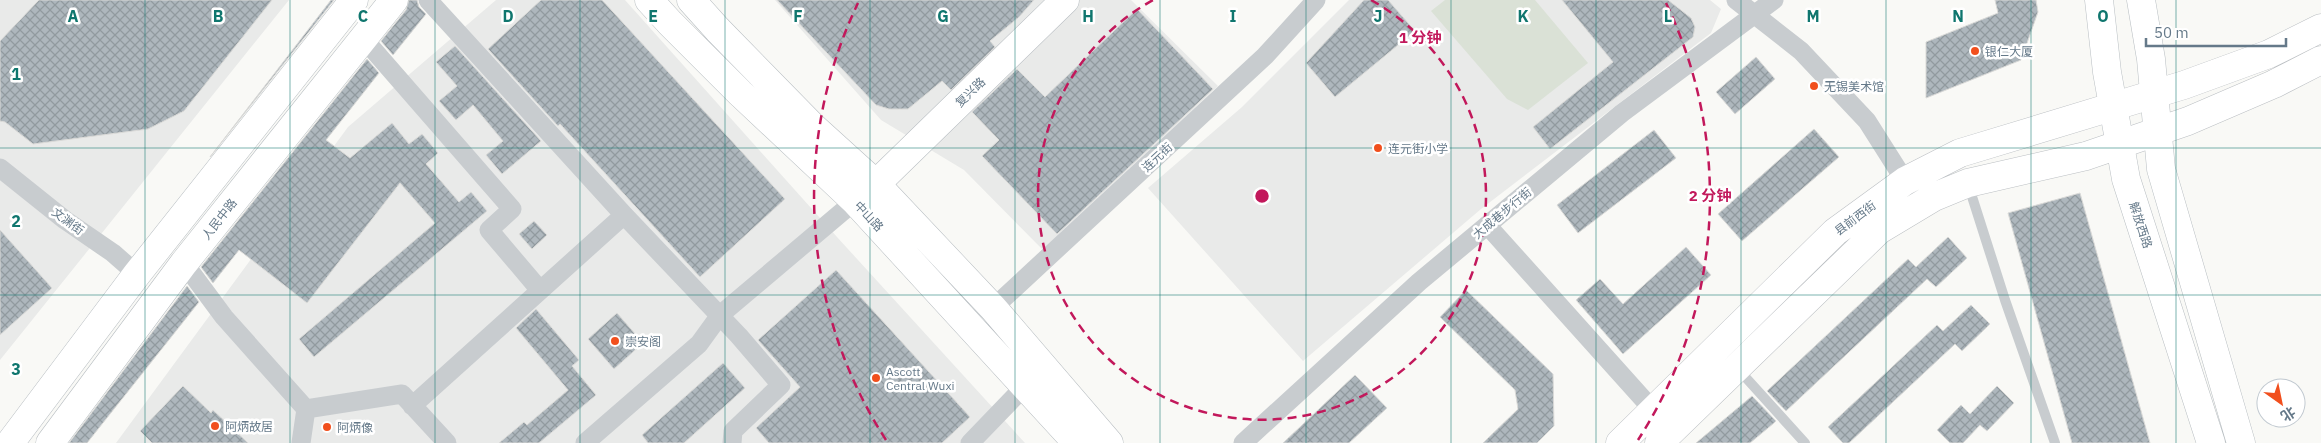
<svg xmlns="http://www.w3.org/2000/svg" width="2321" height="443" font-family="'IBM Plex Sans','Noto Sans SC',sans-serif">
<defs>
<pattern id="building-cross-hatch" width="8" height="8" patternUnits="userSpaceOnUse" patternTransform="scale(1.25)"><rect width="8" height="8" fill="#aeb7bd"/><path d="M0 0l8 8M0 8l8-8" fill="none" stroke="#919a9f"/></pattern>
</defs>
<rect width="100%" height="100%" fill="#f9f9f6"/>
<path fill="#e9eae9" d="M0 0H289L0 360Z
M496 0H625L837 237 1025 443H116L348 127Z
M775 0H1131L1218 86 1044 251 964 170 881 120Z
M1349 0H1710L1721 9 1711 33 1481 209 1303 361 1148 188 1242 107Z"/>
<path fill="#dae1d6" d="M1445 0H1535L1588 63 1528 110 1507 99 1431 11Z"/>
<path fill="url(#building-cross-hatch)" stroke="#dadad8" d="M39 0H272L184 111 148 129 33 144 5 122 0 121V41Z
M331 0H334L210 157Z
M409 0H417L419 7 426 14 393 55 381 41 406 10Z
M541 0H602L785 199 700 277 560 124 558 126 488 49Z
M777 0H1034L1019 17 990 41 995 47 951 90 942 81 908 109H889L876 105Z
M1364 0H1388L1415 31 1335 97 1306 63Z
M1562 0H1668L1691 18 1695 27 1693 37 1550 149 1533 127 1613 62Z
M1995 0H2036L2038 12 2021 60 1926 98V42L1998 13Z
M1137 9 1213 89 1057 234 982 156 999 140 972 112 1017 69 1045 97Z
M455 46 541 141 502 174 486 155 503 141 473 105 456 120 439 101 457 86 436 62Z
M1756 57 1775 79 1735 114 1716 92Z
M367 59 379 73 326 140 350 158 392 123 409 144 422 134 438 153 426 164 459 202 471 192 487 211 314 357 299 339 435 223 400 183 307 303 239 250 213 283 201 267Z
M1814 129 1839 157 1742 241 1718 214Z
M1654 130 1676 158 1578 233 1557 205Z
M2080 193 2150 443H2072L2008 213Z
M534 221 547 235 532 249 519 234Z
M0 230 52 288 0 335Z
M1948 237 1967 258 1936 287 1927 279 1786 411 1767 391 1908 259 1916 267Z
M1686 247 1711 275 1623 354 1576 300 1600 279 1623 304Z
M836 270 970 417 942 443H769L756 428 800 387 758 340Z
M187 286 199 302 87 443H69Z
M1466 290 1553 374 1554 426 1537 443H1483L1518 409 1515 390 1440 317Z
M1971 305 1990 324 1962 351 1955 344 1849 443H1843L1828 427 1937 325 1943 331Z
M536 309 579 360 572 366 596 395 539 443H499L524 422 527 425 568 390 516 328Z
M617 313 643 343 614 369 588 339Z
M723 363 745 388 684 443H648L642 435Z
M1355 375 1387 408 1349 443H1283Z
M183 386 211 413 213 410 248 443H152L140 431Z
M1997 386 2014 403 1987 431 1980 425 1963 443H1950L1937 430 1961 405 1970 414Z
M1752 396 1776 421 1774 423 1750 443H1696Z"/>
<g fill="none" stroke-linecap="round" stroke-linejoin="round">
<g stroke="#b8bec2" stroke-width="29">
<path id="secondary" d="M649 0 670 23 740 93 855 201 1077 443
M691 0 718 30 812 126 876 184 993 308 1109 443
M2099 0 2107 72 2126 179 2211 443
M2141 0 2151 59 2161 169 2241 443
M876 184 1065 0
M10 443 137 274 354 0
M50 443 184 263 394 0"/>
</g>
<g stroke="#bbbfc3" stroke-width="29">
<path id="primary" d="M1620 443 1835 232 1905 181 1960 153 2184 85 2269 54 2321 28
M1659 443 1879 230 1934 197 1968 183 2086 156 2188 121 2274 84 2321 60"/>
</g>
<path stroke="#c8cccf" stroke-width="10" d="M1968 184 2005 300 2055 443
M1738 369 1805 443"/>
<path stroke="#c8cccf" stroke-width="19" d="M428 0 624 215 739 336 781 385 733 431 732 443
M1736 0 1801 51 1867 121 1905 181
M363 38 512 209 489 230 539 289
M0 168 65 220 113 253 137 274
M1487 225 1653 410
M184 263 224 317 306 409 301 443
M993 308 1265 56 1316 0
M412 406 624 215
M306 409 402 394 447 443
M585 443 699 344 720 315 855 201
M970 443 1025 386
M1243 443 1419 282 1622 113 1774 0"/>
<use href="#secondary" stroke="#fff" stroke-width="28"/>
<use href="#primary" stroke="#fff" stroke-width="28"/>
</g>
<path fill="none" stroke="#0f766e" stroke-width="1" stroke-opacity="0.55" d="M145 0V443M290 0V443M435 0V443M580 0V443M725 0V443M870 0V443M1015 0V443M1160 0V443M1306 0V443M1451 0V443M1596 0V443M1741 0V443M1886 0V443M2031 0V443M2176 0V443M0 148H2321M0 295H2321"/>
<g fill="none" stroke="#c2185b" stroke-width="2.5" stroke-dasharray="9 6">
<path d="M1371 0A224 224 0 1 1 1153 0"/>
<path d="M886 440A448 448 0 0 1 858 3M1666 3A448 448 0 0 1 1638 440"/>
</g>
<g fill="#f14f1d" stroke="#fff" stroke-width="2">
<circle cx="1975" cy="51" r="5"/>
<circle cx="1814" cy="86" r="5"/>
<circle cx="1378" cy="148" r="5"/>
<circle cx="615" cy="341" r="5"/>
<circle cx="876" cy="378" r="5"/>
<circle cx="215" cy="426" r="5"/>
<circle cx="327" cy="427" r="5"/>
</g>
<g text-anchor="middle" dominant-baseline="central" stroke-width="5" stroke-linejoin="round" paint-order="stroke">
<g font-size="12" fill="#657989" stroke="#fff" text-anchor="start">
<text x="1985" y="51">银仁大厦</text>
<text x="1824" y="86">无锡美术馆</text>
<text x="1388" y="148">连元街小学</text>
<text x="625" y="341">崇安阁</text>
<text x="886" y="371">Ascott<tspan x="886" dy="14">Central Wuxi</tspan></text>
<text x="225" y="426">阿炳故居</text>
<text x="337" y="427">阿炳像</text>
</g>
<g font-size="12" fill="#657989" stroke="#fff">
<text transform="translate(970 92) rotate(-44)">复兴路</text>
<text transform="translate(1157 157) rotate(-43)">连元街</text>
<text transform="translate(1502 213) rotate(-40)">大成巷步行街</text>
<text transform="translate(869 216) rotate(47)">中山路</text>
<text transform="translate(1855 218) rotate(-37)">县前西街</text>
<text transform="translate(219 219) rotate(-52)">人民中路</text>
<text transform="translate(68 221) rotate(36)">文渊街</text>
<text transform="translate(2141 225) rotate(72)">解放西路</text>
</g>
</g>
<g font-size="16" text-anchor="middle" font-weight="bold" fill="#0f766e" stroke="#fff" stroke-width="5" stroke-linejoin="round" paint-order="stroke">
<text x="73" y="22">A</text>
<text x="218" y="22">B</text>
<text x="363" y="22">C</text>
<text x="508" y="22">D</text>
<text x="653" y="22">E</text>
<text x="798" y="22">F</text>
<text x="943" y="22">G</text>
<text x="1088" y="22">H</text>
<text x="1233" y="22">I</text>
<text x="1378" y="22">J</text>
<text x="1523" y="22">K</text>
<text x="1668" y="22">L</text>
<text x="1813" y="22">M</text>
<text x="1958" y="22">N</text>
<text x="2103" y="22">O</text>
<text x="16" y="80">1</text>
<text x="16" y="227">2</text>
<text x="16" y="375">3</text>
</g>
<circle cx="1262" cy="196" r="8" fill="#c2185b" stroke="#fff" stroke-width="2.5"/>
<g font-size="15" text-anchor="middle" font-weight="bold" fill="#c2185b" stroke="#fff" stroke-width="5" stroke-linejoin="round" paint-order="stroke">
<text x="1420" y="43">1 分钟</text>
<text x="1710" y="201">2 分钟</text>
</g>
<g transform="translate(2281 403) rotate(147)"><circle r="24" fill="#ffffff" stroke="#c1c9d0"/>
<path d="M0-4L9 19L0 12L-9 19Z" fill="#f14f1d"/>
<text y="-8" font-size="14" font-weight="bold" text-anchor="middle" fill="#657989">北</text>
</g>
<path d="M2146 38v8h140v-8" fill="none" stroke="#657989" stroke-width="2.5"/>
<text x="2154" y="38" font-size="15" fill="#657989" stroke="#ffffff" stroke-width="4" paint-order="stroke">50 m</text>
</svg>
